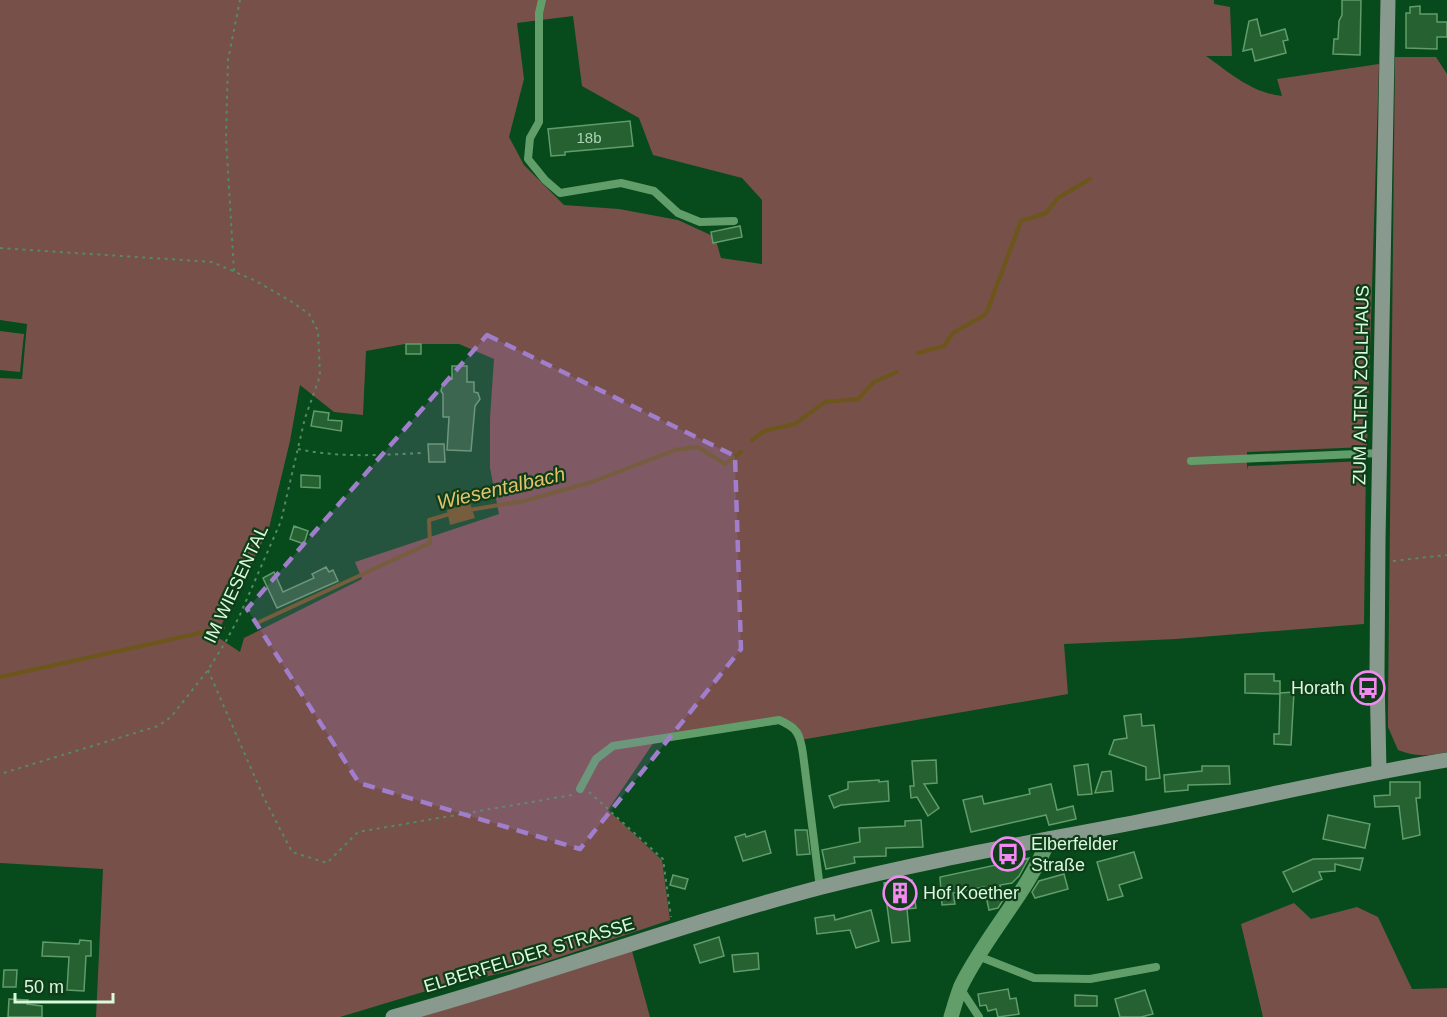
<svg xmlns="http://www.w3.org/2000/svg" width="1447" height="1017" font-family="Arial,sans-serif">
<rect width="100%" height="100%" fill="#074a1b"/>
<path fill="#77504a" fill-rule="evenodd" d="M0 0H1214V4L1230 7 1232 56H1206C1230 73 1252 93 1282 96L1277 79 1379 64 1367 447 1247 452V470L1248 466 1366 461 1364 624 1176 639 1064 644 1068 694 806 739 796 740 791 731 779 724 654 742 608 810 662 860 670 920 539 964 423 992 340 1017H96L103 869 0 863V378L22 379 27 324 0 320ZM573 16 582 86 639 118 653 155 742 178 762 200V264L721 258 715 237 678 220 619 209 564 205 524 165 509 137 524 79 517 23ZM405 344H459L494 359 490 418V468L499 514 355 562 362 579 244 638 240 652 216 636 269 528 290 441 300 385 334 412 363 415 366 351Z
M1395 57H1436L1447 74V752C1428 756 1416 757 1398 750L1388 727V705Z
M0 331 24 334 20 372 0 370Z
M1294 903 1311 919 1357 907 1378 917 1412 989 1447 988V1017H1263L1241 924Z
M632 951 650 1017H412Z"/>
<path fill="#6c5619" d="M470 503 475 518 450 525 447 510Z"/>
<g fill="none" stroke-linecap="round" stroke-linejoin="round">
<path stroke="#6c5619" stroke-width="4" d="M918 353 944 346 953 333 986 314 1021 221 1046 213 1058 198 1090 179
M752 440 764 431 795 424 825 402 858 399 874 382 897 372
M469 510 524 501 592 482 675 450 698 447 725 464 741 452
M257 623 430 543 429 520 453 513
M0 677 223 628"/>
</g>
<path fill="#256131" stroke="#619d6a" stroke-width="1.5" d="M1342 0H1361L1360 55 1333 54 1334 39H1338L1339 21 1342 15Z
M1420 6V14H1437V22H1447V37H1437V49L1406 48V13H1410V7Z
M1257 19 1261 36 1285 29 1288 40 1283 41 1286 53 1255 61 1252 49 1243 51 1249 21Z
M630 121 633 146 565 152V155L551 156 548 129Z
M740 226 742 237 713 243 711 232Z
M406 344H421V354H406Z
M452 366H467V382H474V392L478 393 480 399 475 406 471 451 447 450 449 417H443V394L441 391 443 383 452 379Z
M314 411 329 413 328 420 342 421 341 431 311 426Z
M428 444H444L445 462H429Z
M301 475 320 476V488L301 487Z
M294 526 308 531 304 544 290 539Z
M326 567 329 572 333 570 338 581 277 608 263 578 274 572 283 592 314 578 312 574Z
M1245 674H1274V681H1280V694L1245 693Z
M1294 692 1291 745 1274 744V734H1279L1280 693Z
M1141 714 1142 726 1154 725 1160 778 1146 780V767L1109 754 1114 740 1127 738 1124 716Z
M936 760 937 783 924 784 939 808 928 816 917 797 911 798 910 786H914L912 761Z
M1088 764 1092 794 1078 795 1074 766Z
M1202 766H1229L1230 784 1188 785V790L1165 792 1164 775 1202 771Z
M1111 771 1113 791 1095 793 1102 772Z
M879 780V782L888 781 889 801 841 805 834 808 829 796 848 789V782Z
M1390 782H1420V798H1416L1420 835 1403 839 1399 806 1375 807 1374 796 1390 795Z
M1051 784 1057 810 1073 806 1076 819 1049 825 1046 815 971 832 963 800 982 796 984 804 1030 794 1029 789Z
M1328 815 1370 824 1365 848 1323 839Z
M921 820 923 847 886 848V856L854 857 855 863 826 869 822 850 860 842 859 828 905 826V821Z
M795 830H807L810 854 797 855Z
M765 831 771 853 743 861 735 837 745 834 746 837Z
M1134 852 1142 878 1119 885 1123 896 1108 900 1097 862Z
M1029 858 1019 876 1012 883 1000 885 1003 900 998 908 989 910 984 887 953 893 955 904 942 905 940 877Z
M1363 858 1360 870 1335 864V871L1319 872 1322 879 1293 892 1283 872 1313 859Z
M1064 874 1068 889 1035 898 1032 892 1039 881Z
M673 875 688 879 685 889 670 885Z
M912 880 916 908 907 909 910 941 892 943 884 883Z
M871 910 879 941 856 948 850 930 817 934 815 918 834 915 835 920Z
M719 937 724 956 700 963 694 945Z
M80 940 91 941V956H86L84 991 67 990 69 957 42 956 43 942 79 944Z
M758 953 759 969 734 972 732 955Z
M4 970H17L16 987H3Z
M1008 989 1010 999 1016 998 1019 1014 998 1017 996 1009 988 1011 986 1005 980 1006 978 994Z
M1145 990 1153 1014 1141 1017H1120L1115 999Z
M1075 995 1097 996V1006H1075Z
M9 999 28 1000 27 1004 42 1006V1017H8Z"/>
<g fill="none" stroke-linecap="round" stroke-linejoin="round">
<path stroke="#558a62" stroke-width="2" stroke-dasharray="3 4.5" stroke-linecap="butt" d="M0 248 212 262 256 281 292 302 309 314 318 331 320 376 305 418 281 521 239 617 225 643 208 670 171 717 158 726 0 774
M234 271 226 138 228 60 240 0
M298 449C339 458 381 455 422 453
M1393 561 1447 555
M208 670 264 798 292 852 327 863 358 832 572 795
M589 792 663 859 671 917"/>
<path stroke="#619e6a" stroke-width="8" d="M542 0 539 13V122L530 138 528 159 545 180 560 193 621 183 654 191 678 213 700 222 734 221
M1191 461 1380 453
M580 789 596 759 613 746 779 720C798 728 800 734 803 754L820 888
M978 956 1034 978 1090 979 1156 967
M960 988 979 1017"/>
<path stroke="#619e6a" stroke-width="15" d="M951 1017C954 1007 957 996 961 986 986 935 1028 892 1049 839"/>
<path stroke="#889a8d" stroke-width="15" d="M1379 771 1377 673 1378 541 1388 0
M393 1017C537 978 677 925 822 887 927 860 1035 842 1142 821 1244 801 1345 777 1447 760"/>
</g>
<path fill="#a17ecb" fill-opacity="0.2" stroke="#a17ecb" stroke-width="4.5" stroke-dasharray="12 8" stroke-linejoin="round" d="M487 335 735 456 741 649 580 849 359 783 247 609Z"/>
<defs>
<g id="bus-ring" transform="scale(1.725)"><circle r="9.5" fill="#0e3d19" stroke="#f38af1" stroke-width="1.5"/><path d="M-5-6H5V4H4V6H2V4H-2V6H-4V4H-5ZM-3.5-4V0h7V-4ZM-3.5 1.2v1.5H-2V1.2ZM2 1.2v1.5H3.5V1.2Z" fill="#f38af1"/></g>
<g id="building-ring" transform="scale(1.725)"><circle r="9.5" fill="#0e3d19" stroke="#f38af1" stroke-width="1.5"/><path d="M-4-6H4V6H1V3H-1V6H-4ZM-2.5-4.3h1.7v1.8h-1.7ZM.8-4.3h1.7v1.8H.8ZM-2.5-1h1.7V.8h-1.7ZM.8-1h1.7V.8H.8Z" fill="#f38af1"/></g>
</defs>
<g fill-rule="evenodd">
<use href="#bus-ring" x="1368" y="688"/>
<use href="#bus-ring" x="1008" y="854"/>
<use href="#building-ring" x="900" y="893"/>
</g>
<g text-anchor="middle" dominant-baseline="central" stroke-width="4.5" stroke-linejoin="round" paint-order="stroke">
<g font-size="15" fill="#add3b2">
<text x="589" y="137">18b</text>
</g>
<g font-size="18" fill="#daf9dd" stroke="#0e3d19">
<text transform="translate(1361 385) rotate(-89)">ZUM ALTEN ZOLLHAUS</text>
<text transform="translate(236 584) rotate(-65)">IM WIESENTAL</text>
<text transform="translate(529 955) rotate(-17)">ELBERFELDER STRASSE</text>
</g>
<g font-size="18" fill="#daf9dd" stroke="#0e3d19" text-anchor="start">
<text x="1345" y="688" text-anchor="end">Horath</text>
<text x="1031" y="844">Elberfelder<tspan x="1031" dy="21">Straße</tspan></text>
<text x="923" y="893">Hof Koether</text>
</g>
<g font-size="20" font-style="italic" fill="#e5c26d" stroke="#0e3d19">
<text transform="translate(501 488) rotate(-13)">Wiesentalbach</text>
</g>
</g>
<path d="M15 993v9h98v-9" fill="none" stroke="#daf9dd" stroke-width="3"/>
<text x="24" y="993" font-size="18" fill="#daf9dd" stroke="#0e3d19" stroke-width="4.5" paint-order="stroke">50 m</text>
</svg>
